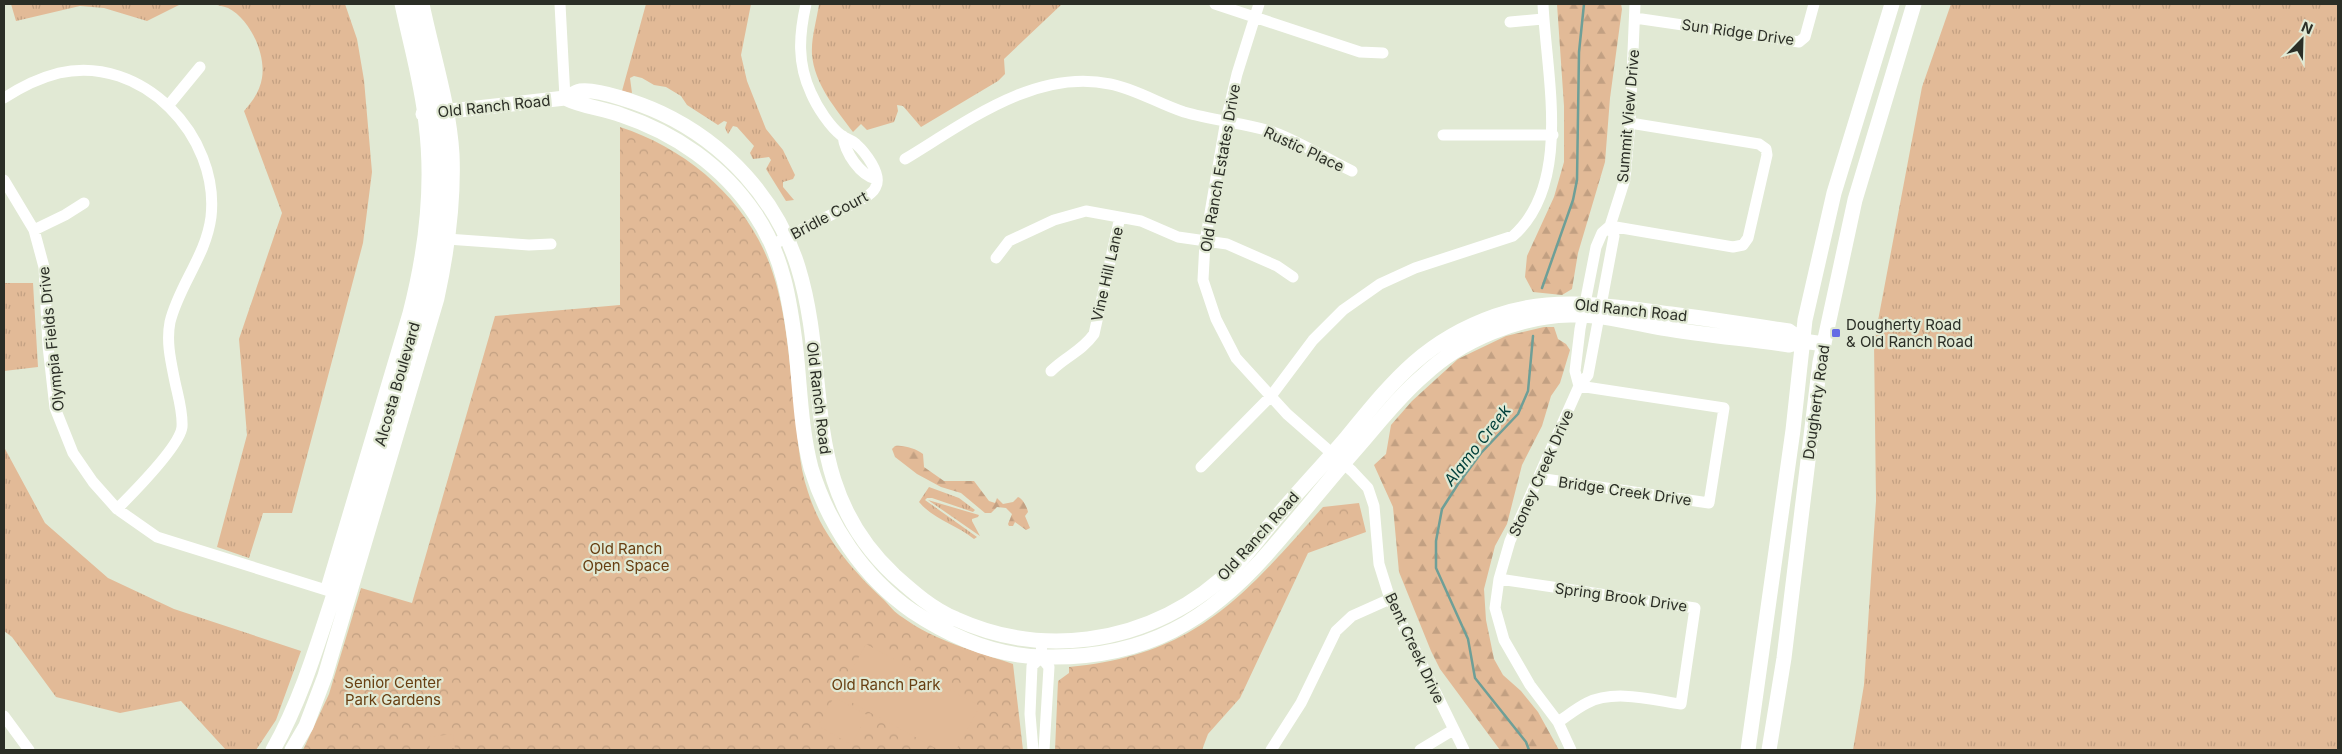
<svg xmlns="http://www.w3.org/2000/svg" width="2342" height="754" font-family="Inter,sans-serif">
<defs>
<pattern id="grass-tufts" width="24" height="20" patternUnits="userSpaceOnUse" patternTransform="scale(1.25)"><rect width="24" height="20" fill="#e2ba97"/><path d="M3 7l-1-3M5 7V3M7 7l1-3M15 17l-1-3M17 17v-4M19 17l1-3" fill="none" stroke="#c2a082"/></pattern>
<pattern id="forest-firs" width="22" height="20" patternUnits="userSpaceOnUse" patternTransform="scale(1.25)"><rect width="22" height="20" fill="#e2ba97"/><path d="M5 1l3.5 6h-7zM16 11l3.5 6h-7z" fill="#c2a082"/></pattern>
<pattern id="park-crowns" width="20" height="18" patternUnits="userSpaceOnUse" patternTransform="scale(1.25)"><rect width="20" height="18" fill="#e2ba97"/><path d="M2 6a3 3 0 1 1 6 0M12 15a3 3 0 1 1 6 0" fill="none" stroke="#c2a082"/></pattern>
</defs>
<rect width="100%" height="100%" fill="#e1e9d4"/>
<path fill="url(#grass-tufts)" d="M11 4H181L147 21 104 8 80 6 16 21Z
M213 4H345L357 39 364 80 372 172 363 243 292 513H263L249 558 217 547 247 435 239 339 282 213 244 111C252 102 260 91 262 78 266 54 250 19 228 8 223 6 217 5 213 4Z
M646 4H751L741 55 747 81 766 129 783 150 795 175 793 179 783 182V187L794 200 786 201 766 169 771 160 769 157 753 159 750 153 754 146 737 127 733 126 728 134 725 128 727 122 724 121 718 125 687 105 681 96 666 87 654 85 642 78 634 76 630 78 632 93 622 91Z
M819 4H1062L1004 59 1005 74 998 81 921 127 903 106 897 105 898 111 894 122 867 130 861 124 853 132C836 109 814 84 812 54 811 38 817 19 819 4Z
M1951 4H2338V750H1853L1864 685 1876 501 1874 342 1922 87Z
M4 283H33L38 367 4 371Z
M4 447 45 523 108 578 174 609 301 651 276 720 256 750H226L181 701 120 713 56 697 12 637 4 631Z
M929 487 959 498 975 510 973 512 932 498H927L925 500 977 537 974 539C957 525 933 519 919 502Z
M928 500 979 515 978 517 972 519V521L980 536Z"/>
<path fill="url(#forest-firs)" d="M1557 4H1621L1622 9 1610 98 1605 162 1578 253 1572 289 1562 295 1533 292 1525 277 1527 256 1554 197 1564 162V106Z
M1544 327H1554L1558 339 1566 344 1570 350 1560 383 1551 396 1542 426 1522 465 1507 524 1495 546 1484 589 1486 620 1494 659 1503 675 1521 691 1538 712 1559 750H1500L1440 669 1431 651 1399 572 1393 507 1374 465 1386 454 1391 425 1412 401 1458 359 1506 336Z
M895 446C905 445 916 449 923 454L924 467 944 481H974L989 501 995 503 997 498 1003 504 1013 502 1018 497C1023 499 1027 507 1028 512L1025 516 1030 528 1026 530 1015 522 1013 526H1009L1008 524 1012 514 1006 508 997 507 991 513H985L961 493 941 487 917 474 895 457 892 449Z"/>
<path fill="url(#park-crowns)" d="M620 127C687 149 745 198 770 265 786 308 789 358 794 403 798 433 798 463 808 492 821 534 851 569 883 599 889 605 895 613 902 617 935 641 975 651 1013 664L1023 750H303L329 694 361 588 412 603 495 316 620 305Z
M1359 503 1366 532 1308 553 1240 698 1208 734 1202 750H1055L1058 681 1069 673V667C1196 655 1243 597 1323 507Z"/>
<path fill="#e2ba97" d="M866 644 980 706 956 750H939L838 695Z
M834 697 867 715 852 745 820 727 819 724Z
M453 734 455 748 430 750 429 737Z"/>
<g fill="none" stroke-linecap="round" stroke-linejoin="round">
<path stroke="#6e9f97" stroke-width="2.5" d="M1542 288 1573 200 1577 180 1579 52 1584 4
M1529 750 1526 742 1475 678 1468 639 1436 568V541L1442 509 1458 484 1481 453 1518 414 1528 391 1533 336"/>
<path stroke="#fff" stroke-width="11" d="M560 4 565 98
M1215 4 1360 52 1383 53
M1259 4 1237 74 1226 120 1205 242 1203 280 1216 319 1236 358 1287 414 1352 471 1368 488 1374 506 1379 564 1390 599 1464 750
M1635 18 1799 42 1805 37 1814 4
M1510 22 1543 19
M4 98C21 87 39 78 59 73 142 54 220 136 211 217 206 256 179 285 170 322 166 342 171 362 175 382 178 396 183 412 182 427 180 446 132 494 117 509
M168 106 200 67
M1443 135H1553
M843 136C845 153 860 175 876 179
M905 159C965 123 1035 68 1110 84 1136 89 1159 104 1184 112 1212 120 1242 123 1270 131 1294 138 1328 160 1352 171
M4 180 34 230 44 267 48 346 55 408 73 453 93 482 117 509 157 537 342 595
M1610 226 1733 247 1743 245 1748 238 1767 155 1766 149 1759 144 1630 123
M34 230 65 215 84 203
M447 239 529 245 551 244
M772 245 866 197C870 194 875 191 876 186 882 174 865 152 856 144 852 140 846 139 842 136 830 127 817 107 811 93 797 63 799 35 806 4
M996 258 1009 241 1054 220 1086 211 1141 221 1178 237 1227 244 1277 266 1293 277
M1051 371C1066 356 1081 352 1094 334L1120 217
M1579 386 1575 371 1580 329 1596 247 1602 233 1610 226 1625 179 1630 123 1635 4
M1201 467 1271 396 1313 340 1343 310 1380 284 1415 268 1513 236C1573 183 1546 74 1543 4
M1538 478 1709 503 1724 408 1579 386
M1499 579 1695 608 1681 704C1653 700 1614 689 1587 703 1577 708 1567 716 1558 722
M326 588 408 313C424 251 432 188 424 124 420 83 408 43 400 4
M1042 641 1041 657 1049 667 1044 750
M4 716 29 750
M1033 750 1030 714 1032 666 1041 657
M1271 750 1301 703 1336 631 1352 616 1390 599
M1420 750 1453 730
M1571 750 1558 722 1530 685 1504 640 1495 608 1499 579 1510 541 1579 386 1588 375 1614 236 1610 226"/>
<path stroke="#fff" stroke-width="15" d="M565 98C583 107 602 108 621 115 675 133 723 166 755 214 783 255 790 301 796 350 800 388 801 430 811 468 828 524 863 577 912 611 951 637 998 657 1046 657 1145 659 1210 621 1273 547 1301 515 1327 482 1355 450 1378 424 1398 397 1424 375 1461 340 1519 316 1570 315 1600 314 1633 323 1662 328 1704 335 1747 339 1789 345L1803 341 1824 344
M423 114 565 98C570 96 575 92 580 91 598 88 644 105 661 113 725 143 777 199 798 267 832 377 797 484 894 575 913 592 932 609 956 619 998 638 1042 645 1088 639 1144 632 1196 606 1236 565 1252 549 1265 530 1280 513 1302 487 1325 463 1347 437 1393 381 1424 341 1495 316 1554 295 1611 306 1671 314 1710 319 1749 325 1789 331L1803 341
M273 750C301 700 317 646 335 591 348 549 361 507 374 465 400 377 433 288 438 196 441 131 423 67 410 4
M292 750 306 726 325 676 437 298C447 252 454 202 452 154 449 104 432 53 422 4
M1748 750 1793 430 1805 320 1834 193 1892 4
M1769 750 1784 658 1820 362 1855 200 1914 4"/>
</g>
<rect fill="#656ce4" stroke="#e1e9d4" stroke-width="2" x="1831" y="328" width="10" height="10" rx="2.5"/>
<g text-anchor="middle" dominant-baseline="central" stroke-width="4.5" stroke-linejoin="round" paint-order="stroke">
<g font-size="15" fill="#2b2e26" stroke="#e1e9d4">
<text transform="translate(1738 32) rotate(8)">Sun Ridge Drive</text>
<text transform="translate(494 106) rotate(-6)">Old Ranch Road</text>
<text transform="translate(1628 116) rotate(-85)">Summit View Drive</text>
<text transform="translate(1304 149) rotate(25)">Rustic Place</text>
<text transform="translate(1220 168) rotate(-80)">Old Ranch Estates Drive</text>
<text transform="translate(829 215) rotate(-28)">Bridle Court</text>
<text transform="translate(1107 274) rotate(-77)">Vine Hill Lane</text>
<text transform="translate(1631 310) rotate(6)">Old Ranch Road</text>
<text transform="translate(51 339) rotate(-96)">Olympia Fields Drive</text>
<text transform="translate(397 384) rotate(-74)">Alcosta Boulevard</text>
<text transform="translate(819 398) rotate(83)">Old Ranch Road</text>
<text transform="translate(1816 402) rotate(-82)">Dougherty Road</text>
<text transform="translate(1541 473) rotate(-66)">Stoney Creek Drive</text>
<text transform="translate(1625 491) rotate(8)">Bridge Creek Drive</text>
<text transform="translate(1258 536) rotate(-48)">Old Ranch Road</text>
<text transform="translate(1621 597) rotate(8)">Spring Brook Drive</text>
<text transform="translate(1415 648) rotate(65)">Bent Creek Drive</text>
</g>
<g font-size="15" fill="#2b2e26" stroke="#e1e9d4" text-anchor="start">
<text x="1846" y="324">Dougherty Road<tspan x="1846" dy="17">&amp; Old Ranch Road</tspan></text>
</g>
<g font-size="15" fill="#673f12" stroke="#e1e9d4">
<text x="626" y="548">Old Ranch<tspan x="626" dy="17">Open Space</tspan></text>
<text x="393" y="682">Senior Center<tspan x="393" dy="17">Park Gardens</tspan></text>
<text x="886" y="684">Old Ranch Park</text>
</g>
<g font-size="16" font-style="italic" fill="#00403b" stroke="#e1e9d4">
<text transform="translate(1477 445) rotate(-52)">Alamo Creek</text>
</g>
</g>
<rect width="2342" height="754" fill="none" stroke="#2b2e26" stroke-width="10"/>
<g transform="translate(2302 40) rotate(23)" stroke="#e1e9d4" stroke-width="4" paint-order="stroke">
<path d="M0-4L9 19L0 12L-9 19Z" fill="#2b2e26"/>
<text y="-8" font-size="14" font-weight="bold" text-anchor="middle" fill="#2b2e26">N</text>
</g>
</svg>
